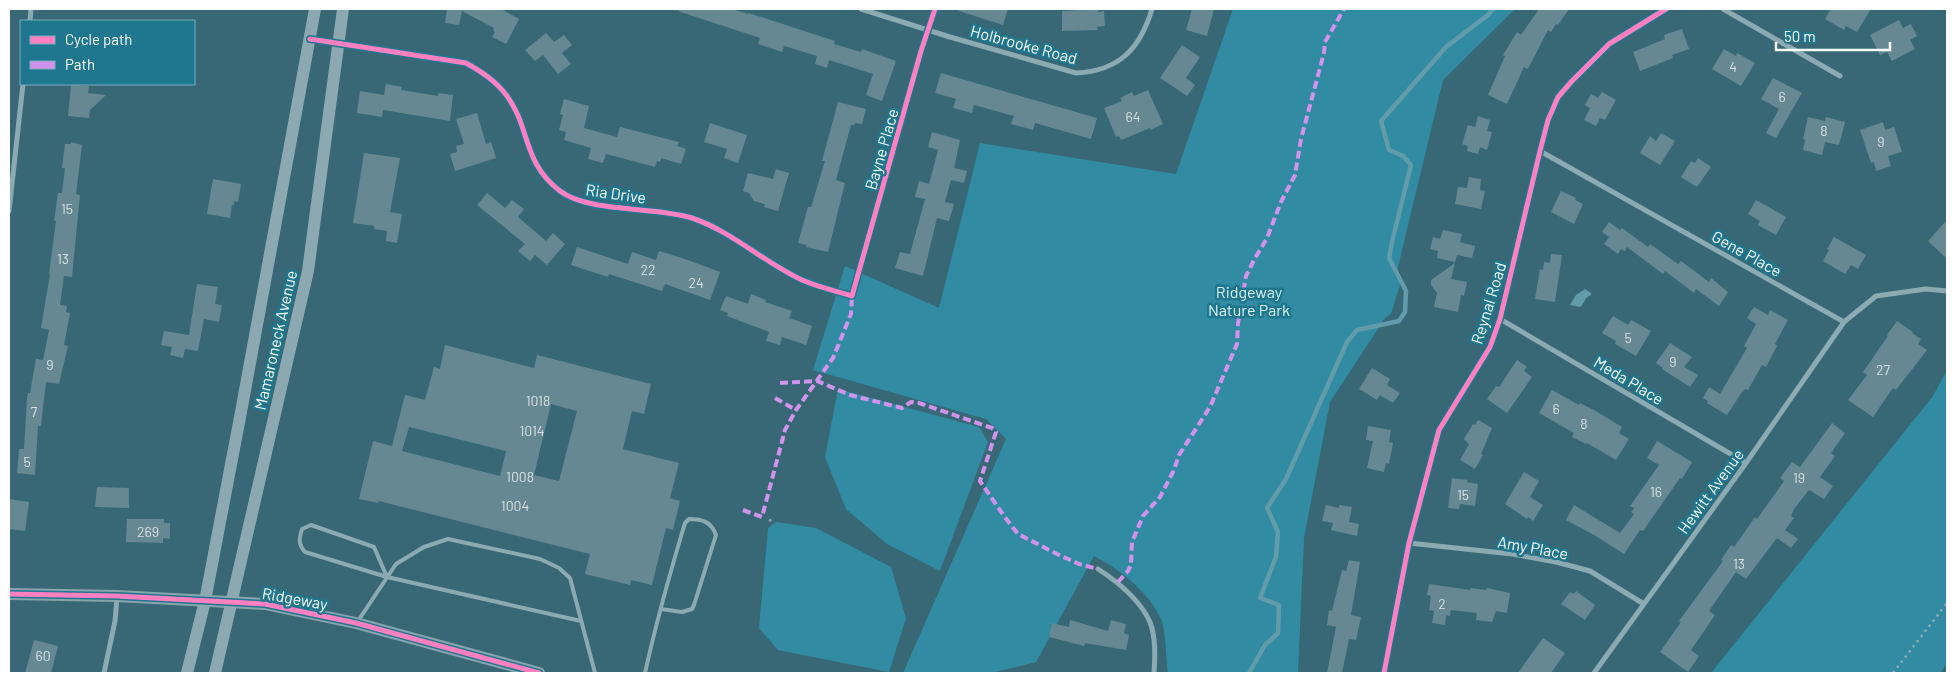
<svg xmlns="http://www.w3.org/2000/svg" width="1956" height="682" font-family="Barlow,sans-serif">
<rect width="100%" height="100%" fill="#386876"/>
<path fill="#318ba3" d="M1233 9H1515L1443 80 1397 271 1402 278 1391 314 1385 318 1330 402 1304 538 1298 673H1168C1166 659 1166 631 1161 619 1149 592 1119 569 1094 556L1036 662 991 673H903L1006 439 986 419 813 370 845 266 939 308 980 143 1176 174Z
M1947 370V664L1940 673H1711L1933 396Z
M838 389 979 427 988 442 940 571 887 544 846 509 825 457Z
M776 522 816 528 891 567 906 618 889 672 778 650 759 628 768 528Z"/>
<path fill="#629baa" d="M1585 289 1591 293V295C1584 298 1585 303 1580 307L1570 305 1576 295Z"/>
<g fill="none" stroke-linecap="round" stroke-linejoin="round">
<path stroke="#629baa" stroke-width="4.5" d="M1249 673 1265 645 1278 633 1279 605 1260 598 1276 557 1278 532 1267 508 1286 479 1347 342 1357 330 1399 321 1405 312 1406 291 1389 258 1392 242 1411 165 1403 156 1389 150 1381 121 1446 47 1488 15 1493 9"/>
</g>
<path fill="#658892" fill-rule="evenodd" d="M447 9H501L519 19 506 44 492 37 495 32 493 30 494 28 462 11 459 25 445 23Z
M678 9H732L748 14 749 13 835 41 834 44 861 52 862 49 896 61 882 101 866 95 873 74 829 60 827 68 815 64 817 56 784 46 782 52 758 44 760 38 678 11Z
M960 9H1008L1003 25 959 11Z
M1083 9H1098V12L1104 11 1105 26 1097 27 1098 30 1062 31V11L1084 10Z
M1192 9H1214L1207 36 1186 30Z
M1539 9H1569L1558 25 1556 24 1551 32 1548 30 1529 67 1527 69 1524 67 1507 104 1488 95 1505 56 1503 55 1517 32 1521 35Z
M1831 9H1871L1857 32 1846 26 1844 30 1825 19Z
M1899 20 1903 28 1911 24 1917 36 1910 40 1915 49 1892 61 1887 52 1880 55 1870 35Z
M1682 29 1689 49 1672 55 1673 58 1640 71 1633 52 1665 39 1664 35Z
M546 33 554 42 564 35 572 45 562 53 571 64 558 74 543 55 535 61 525 50Z
M1182 45 1200 57 1186 78 1195 85 1187 96 1160 78Z
M1724 49 1736 56 1737 53 1755 63 1741 86 1712 69Z
M941 73 1097 118 1091 139 1035 123 1033 130 1011 124 1014 116 974 105 972 113 953 108 956 99 935 93Z
M1773 78 1802 93 1776 138 1766 133 1779 109 1761 99Z
M386 84 402 87 401 90 438 96V93L453 95 450 121 383 110 382 117 357 113 360 91 384 95Z
M71 85 89 86 88 93 106 95 90 110 89 118 68 116Z
M1148 90 1163 124 1150 130V128L1121 140 1119 136 1116 137 1104 108 1122 101 1120 98 1132 92 1134 96Z
M1602 92 1616 100 1605 120 1600 118 1596 126 1584 120 1590 108 1585 105 1591 94 1598 98Z
M564 99 589 106 584 128 617 137 620 127 679 142 677 146 686 149 681 164 661 158 660 162 657 161 655 167 606 154 603 163 588 159 591 148 564 140 566 132 559 130 563 115 560 114Z
M838 102 866 109 862 124 855 123 854 125H851L836 180 845 183 828 252 806 247 807 245 798 243 808 207H811L825 161H822Z
M477 113 486 144 491 142 496 158 455 171 450 154 457 152 456 146 464 144 456 119Z
M1478 116 1490 120 1487 131 1492 132 1487 150 1480 147 1478 154 1467 151 1468 146 1462 144 1468 125 1475 127Z
M1808 117 1825 121 1826 117 1845 122 1839 145 1825 142 1822 155 1803 150 1805 140 1803 139Z
M1883 122 1885 130 1894 127 1902 152 1888 156 1891 166 1876 171 1874 162 1871 163 1860 130Z
M710 123 747 135 738 163 724 158 727 149 704 142Z
M932 132 960 140 954 168 967 171 964 183 951 180 945 202 954 204 949 221 937 218 923 276 895 268 900 252 910 254 925 199 915 197 919 181 929 184 938 150 928 147Z
M1661 133 1675 141 1660 165 1640 153 1650 136 1656 141Z
M71 142 82 145 76 194 80 195 72 277 64 276 60 305 67 306 66 312 70 313 64 345 68 346 59 384 46 382 41 426H38L35 475 17 473 19 449H24L27 398 28 393H30L36 359 43 360 49 330 41 328 50 274H49L56 221H54L58 193H62L65 168H62L65 144H71Z
M364 153 400 158 390 212 402 214 397 243 386 241 387 231 374 229V226L353 223Z
M1698 158 1711 167 1697 187 1681 177 1691 161 1695 163Z
M776 169 789 173 778 211 764 207 765 204 754 201 749 193 743 191 748 173 773 179Z
M1469 177 1481 179 1480 190 1485 191 1481 209 1455 204 1458 187 1467 188Z
M213 179 241 184 238 202 234 201V205H232L230 218 207 214Z
M1561 191 1576 198 1575 200 1583 204 1574 224 1551 212Z
M487 193 505 208 512 200 524 209 518 217 546 241 553 233 565 244 547 265 535 255 530 261 518 251 525 244 477 205Z
M1756 200 1786 217 1776 235 1758 225 1760 221 1748 214Z
M1947 220V259L1928 241Z
M1609 222 1620 230 1622 228 1648 247 1650 244 1678 264 1681 261 1709 282 1711 278 1728 292 1719 306 1696 289 1694 293 1665 271 1663 274 1627 247 1625 251 1621 249 1618 254 1604 244 1609 237 1602 232Z
M1443 230 1462 234 1460 242 1475 246 1472 258 1457 255 1455 262 1437 258 1438 251 1430 249 1433 237 1440 239Z
M1834 237 1866 255 1858 269 1851 265 1845 274 1823 261 1829 250 1827 249Z
M577 247 628 264 632 252 656 260 659 251 682 258 720 272 710 300 665 284 662 291 609 274 608 277 571 265Z
M1551 254 1562 255 1555 302 1535 299 1540 269 1543 270 1544 262 1550 263Z
M1455 263 1451 279 1467 282 1464 296 1461 295 1458 312 1434 307 1437 293 1431 285V280Z
M197 284 218 287 215 304 222 305 219 322 204 319 198 351 185 349 183 358 170 355 172 347 161 345 164 331 189 335Z
M751 294 766 300 765 302 792 311 789 318 812 326 806 345 782 337 780 345 766 341 769 332 727 316 728 313 720 310 726 296 748 304Z
M1754 307 1768 315 1770 310 1788 320 1775 344 1777 346 1766 367 1762 365 1748 390 1745 389 1743 392H1742L1727 415 1707 403 1708 401 1703 398 1709 387 1720 394 1747 348 1744 346 1756 324 1747 318Z
M1613 316 1628 325 1631 320 1651 331 1636 356 1615 344 1616 341 1602 333Z
M1897 321 1913 332 1912 333 1921 339 1918 344 1927 350 1896 390 1893 388 1873 417 1848 400 1867 375 1863 372 1888 336 1887 335Z
M1670 343 1692 357 1684 367 1698 375 1690 387 1662 369 1663 368 1656 363Z
M445 345 534 368 537 355 651 384 644 414 632 411 623 449 679 463 670 498 680 501 673 530 666 528 652 585 631 580 630 585 585 574 590 554 379 501 378 503 359 499 373 441 392 446 405 395 425 400 434 367 440 369ZM551 404 577 411 559 481 534 475ZM409 427 506 451 500 476 402 451Z
M1517 360 1527 367 1524 371 1532 377 1507 413 1487 399 1496 386 1499 387Z
M1372 368 1390 379 1387 385 1400 393 1393 403 1380 395 1377 400 1359 389Z
M1552 390 1579 405 1580 403 1594 410 1622 427 1619 433 1629 439 1616 460 1587 443 1586 444 1572 437 1574 433 1539 413Z
M1478 420 1492 428 1481 454 1483 455 1475 469 1460 460 1469 444 1464 439 1473 424 1475 425Z
M1832 423 1845 433 1831 453 1835 456 1820 477 1833 486 1824 499 1809 490 1794 509 1791 516 1794 518 1785 530 1798 539 1791 548 1777 538 1746 579 1736 572 1709 611 1715 615 1691 650 1699 656 1688 672 1660 652 1681 622 1679 621 1723 561 1721 560 1731 545 1734 547 1755 517 1757 519 1784 481 1780 478 1792 462 1800 467Z
M1368 426 1391 430 1389 442 1393 443 1389 464 1386 463 1384 472 1367 468 1373 441 1366 440Z
M1657 441 1692 462 1682 479 1680 478 1643 531 1640 530 1624 554 1594 535 1566 520 1574 505 1620 533 1634 514 1631 512 1634 508 1630 506 1659 465 1647 458Z
M1524 472 1539 481 1530 497 1543 505 1533 521 1528 517 1527 519 1505 504Z
M1452 478 1468 480 1467 482 1478 484 1475 506 1460 504 1459 509 1448 508Z
M97 487 129 488V508L95 507Z
M9 499 29 502 25 531 9 529Z
M1326 505 1339 508V505L1352 507 1349 522 1359 524 1357 536 1331 530 1333 523 1322 521Z
M127 519H164V523H170V539L163 538V543L126 542Z
M1349 560 1360 562 1351 615 1361 617 1356 640 1349 639 1342 673H1327L1336 627 1327 625 1329 610 1332 611 1342 570 1346 571Z
M1429 584 1470 590 1471 588 1486 590 1487 588 1510 593 1507 613 1496 611 1492 622 1476 620 1477 613 1451 610 1450 616 1446 615 1445 625 1432 623 1434 611 1429 610 1431 596 1427 595Z
M1576 591 1595 605 1585 620 1561 604 1570 592 1574 594Z
M1070 620 1108 631 1111 620 1126 624 1124 633 1129 635 1126 650 1085 643 1084 646 1049 637 1052 623 1069 627Z
M1543 638 1565 653 1551 673H1518Z
M34 640 58 646 51 673H25Z"/>
<g fill="none" stroke-linecap="round" stroke-linejoin="round">
<path stroke="#8caab2" stroke-width="2.5" stroke-dasharray="2.5 4" stroke-linecap="butt" d="M769 520 774 522
M1893 673 1947 603"/>
<path stroke="#8caab2" stroke-width="4" d="M387 577 374 547 311 525 302 529C299 539 298 544 305 552L387 577 581 621
M358 621 396 564 424 547 448 539 540 559 559 568 570 578 595 673
M645 673C656 623 670 573 685 523L689 519C703 519 711 522 716 535L694 605 692 609 682 612 661 609"/>
<path stroke="#8caab2" stroke-width="5" d="M861 9 950 37 1076 73C1119 71 1140 49 1152 9
M1723 9 1840 76
M30 21 31 9
M311 40 466 63C482 72 496 81 507 96 531 129 522 162 560 191 589 213 655 206 692 218 731 231 765 263 802 280 818 287 836 291 852 296L921 51 935 9
M1540 151 1844 322 1876 296 1926 289 1947 291
M9 211 23 84
M1500 319 1746 463
M1409 543 1512 554 1556 562 1590 571 1644 604
M1098 569C1118 582 1140 600 1150 622 1156 638 1155 657 1154 673
M104 673 115 621 117 598
M1384 673 1409 543 1439 430 1490 347 1500 319 1540 151 1548 120 1558 97 1572 81 1609 44 1666 9
M1594 673 1746 463 1844 322"/>
<path stroke="#88a5ae" stroke-width="12" d="M9 594 117 596 265 604 356 623 539 673"/>
<path stroke="#8ca9b1" stroke-width="12" d="M187 673 205 601 241 412 315 9
M215 673 308 271 343 9"/>
<path stroke="#d193ec" stroke-width="4" stroke-dasharray="8 4" stroke-linecap="butt" d="M780 383 817 381 850 395 902 408 911 402 919 403 992 428 996 432 980 481 1004 516 1018 534 1057 554 1079 564 1098 569
M775 398 796 410
M743 510 762 517 785 430 796 410 833 358 851 314 852 296
M1118 582 1128 571 1131 565 1132 542 1143 516 1160 497 1174 470 1179 455 1210 407 1237 344 1238 323 1246 276 1254 260 1267 238 1281 202 1295 175 1301 139 1324 53 1325 42 1344 9"/>
<g stroke="#1f768f" stroke-width="8">
<path id="cycleway" d="M310 39 466 63C482 72 496 81 507 96 531 129 522 162 560 191 589 213 655 206 692 218 731 231 765 263 802 280 818 287 836 291 852 296L921 51 935 9
M9 594 117 596 265 604 356 623 539 673
M1384 673 1409 543 1439 430 1490 347 1500 319 1540 151 1548 120 1558 97 1572 81 1609 44 1666 9"/>
</g>
<use href="#cycleway" stroke="#ff80c0" stroke-width="5"/>
</g>
<g text-anchor="middle" dominant-baseline="central" stroke-width="5" stroke-linejoin="round" paint-order="stroke">
<g font-size="14" fill="#d8e1e4">
<text x="1733" y="66">4</text>
<text x="1782" y="96">6</text>
<text x="1133" y="116">64</text>
<text x="1824" y="130">8</text>
<text x="1881" y="141">9</text>
<text x="67" y="208">15</text>
<text x="63" y="258">13</text>
<text x="648" y="269">22</text>
<text x="696" y="282">24</text>
<text x="1628" y="337">5</text>
<text x="1673" y="361">9</text>
<text x="50" y="364">9</text>
<text x="1883" y="369">27</text>
<text x="538" y="400">1018</text>
<text x="1556" y="408">6</text>
<text x="34" y="411">7</text>
<text x="1584" y="423">8</text>
<text x="532" y="430">1014</text>
<text x="27" y="461">5</text>
<text x="520" y="476">1008</text>
<text x="1799" y="477">19</text>
<text x="1656" y="491">16</text>
<text x="1463" y="494">15</text>
<text x="515" y="505">1004</text>
<text x="148" y="531">269</text>
<text x="1739" y="563">13</text>
<text x="1442" y="603">2</text>
<text x="43" y="655">60</text>
</g>
<g font-size="16" fill="#fff" stroke="#1f768f">
<text transform="translate(1024 44) rotate(15)">Holbrooke Road</text>
<text transform="translate(881 149) rotate(-74)">Bayne Place</text>
<text transform="translate(616 193) rotate(8)">Ria Drive</text>
<text transform="translate(1747 253) rotate(29)">Gene Place</text>
<text transform="translate(1488 303) rotate(-73)">Reynal Road</text>
<text transform="translate(275 340) rotate(-77)">Mamaroneck Avenue</text>
<text transform="translate(1629 380) rotate(31)">Meda Place</text>
<text transform="translate(1710 491) rotate(-54)">Hewitt Avenue</text>
<text transform="translate(1533 547) rotate(10)">Amy Place</text>
<text transform="translate(295 598) rotate(10)">Ridgeway</text>
</g>
<g font-size="16" fill="#daf4fa" stroke="#1f768f">
<text x="1249" y="291">Ridgeway<tspan x="1249" dy="18">Nature Park</tspan></text>
</g>
</g>
<rect width="1956" height="682" fill="none" stroke="#ffffff" stroke-width="20"/>
<rect x="20" y="20" width="175" height="65" fill="#1f768f" stroke="#79adbc"/>
<rect x="30" y="36" width="25" height="8" fill="#ff80c0" stroke="#79adbc"/>
<text x="65" y="45" font-size="15" fill="#ffffff">Cycle path</text>
<rect x="30" y="61" width="25" height="8" fill="#d193ec" stroke="#79adbc"/>
<text x="65" y="70" font-size="15" fill="#ffffff">Path</text>
<path d="M1776 42v8h114v-8" fill="none" stroke="#ffffff" stroke-width="2.5"/>
<text x="1784" y="42" font-size="15" fill="#ffffff" stroke="#1f768f" stroke-width="4" paint-order="stroke">50 m</text>
</svg>
